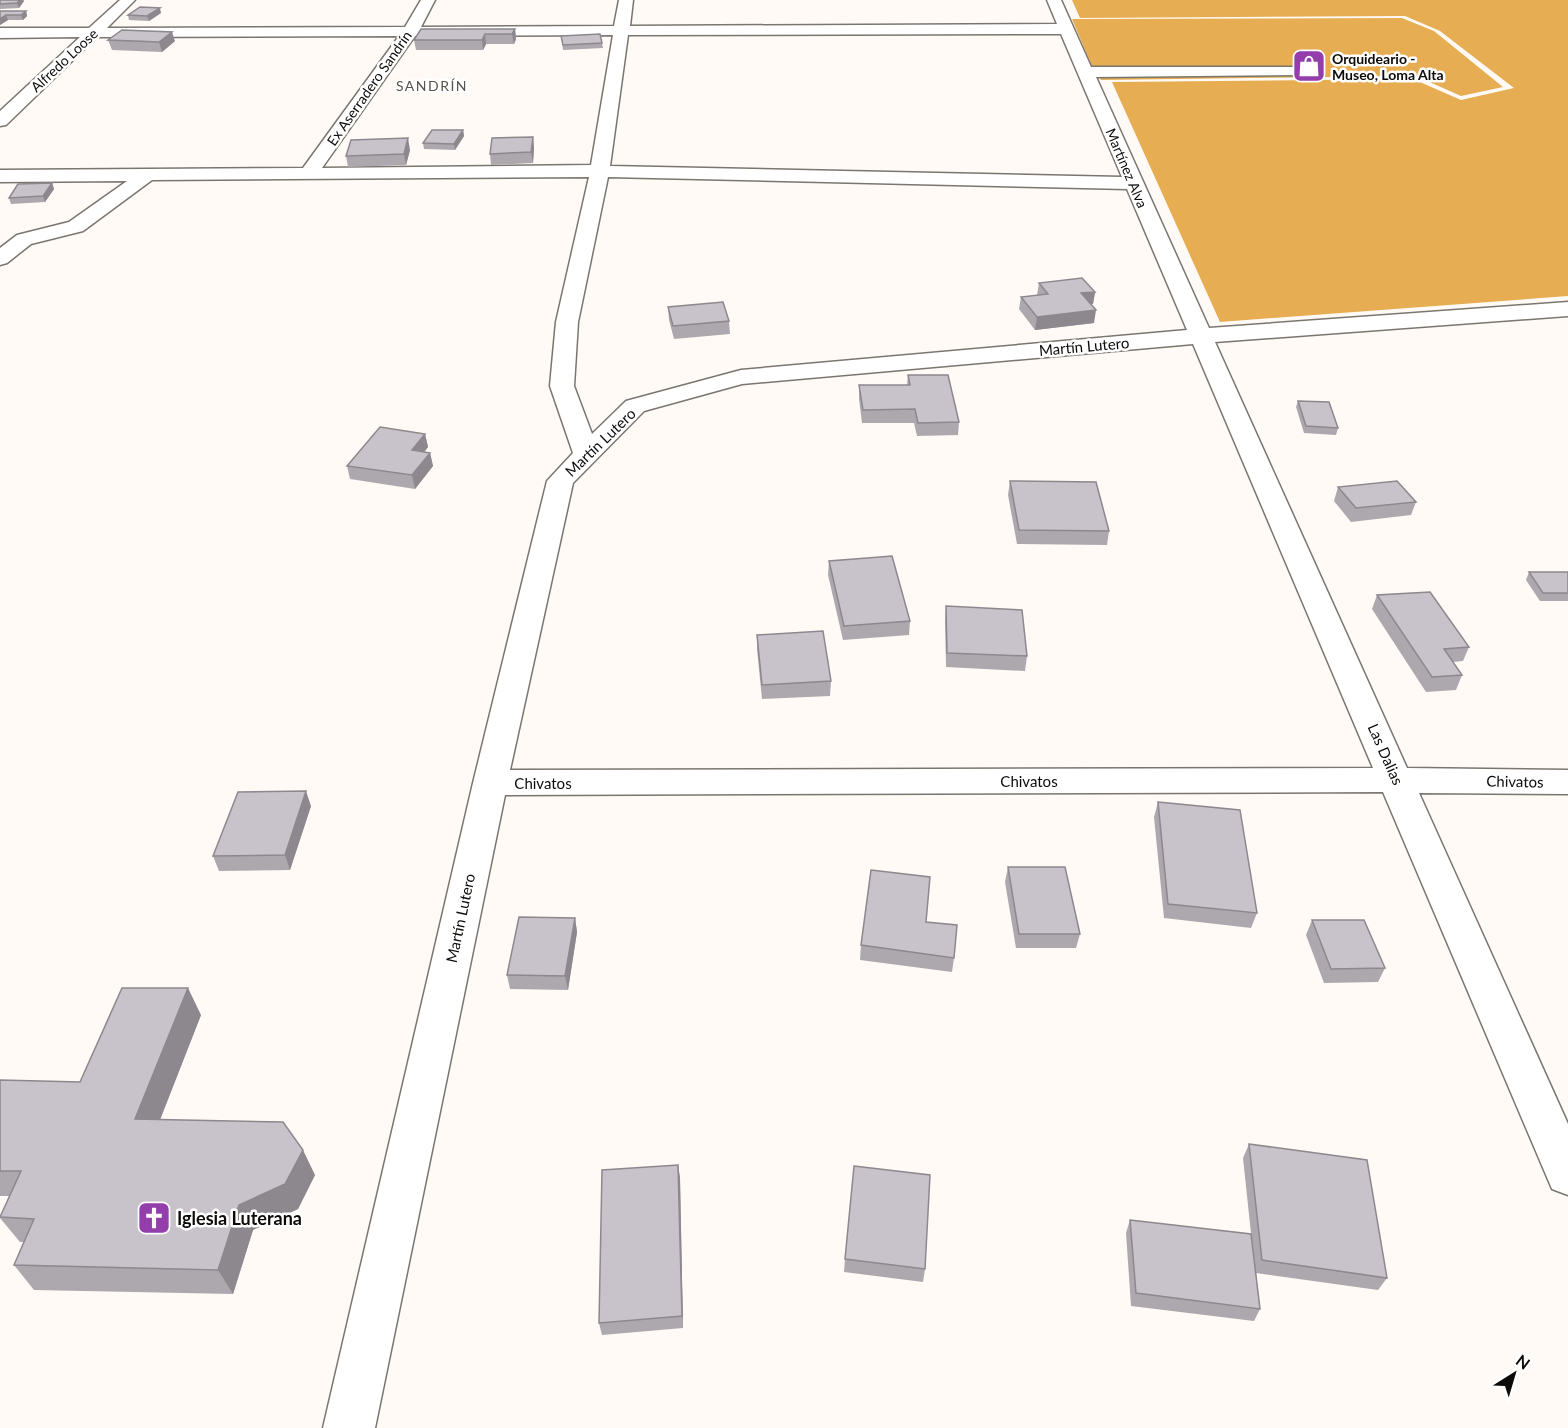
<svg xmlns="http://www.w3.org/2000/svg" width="1568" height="1428" font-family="Lato,sans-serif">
<rect width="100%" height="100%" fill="#fffaf5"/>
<path fill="#e7ad52" d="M1072 0H1568V296L1220 322 1112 82 1413 79 1461 100 1514 88 1440 31 1405 16 1080 18Z
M1402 18 1434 31 1503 87 1461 96 1416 76 1101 80 1093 69 1072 19Z"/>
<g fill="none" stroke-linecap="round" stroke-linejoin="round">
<g stroke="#7a766f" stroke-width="3">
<path id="minor" d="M120 0H135L107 28 405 27 421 0H435L421 27 614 26 619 0H633L630 26 1057 24 1047 0H1061L1091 67H1311L1313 70 1311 73 1305 75 1096 77 1209 328 1568 302V316L1215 342 1407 768 1568 770V794L1419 793 1568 1124V1195L1552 1189 1383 792 505 795 375 1428H323L473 783 547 481 573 453 550 386 556 322 589 177 152 180 83 231 31 244 7 263 0 265V248L17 235 69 222 127 181 0 182V170L303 168 399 36 97 37 6 125 0 126V111L80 37 0 38V28H89ZM1061 34 1122 177 610 166 628 35ZM613 35 591 165 322 168 415 36ZM608 177 1127 189 1187 330 741 370 626 401 592 434 574 386 578 322ZM1193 344 1373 768 510 770 573 483 644 411 742 384Z"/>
</g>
<use href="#minor" fill="#fff" fill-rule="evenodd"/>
</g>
<path fill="#aca8ae" d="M0 0H23L24 1 19 8 0 9Z
M0 11H26L27 16 23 20H8L0 25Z
M161 13 149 21 129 20 128 15Z
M515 29 516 39 514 44H486L483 50H416L414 40Z
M561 36 602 43 603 48 563 50Z
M108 40 175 41 162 52 112 50Z
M463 130 464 136 455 150 424 149 423 143Z
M533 137 534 148 533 163 491 165 490 154Z
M410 150 406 165 348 167 346 156Z
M52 183 54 189 45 202 11 204 9 198Z
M1039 283 1095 292 1093 304H1091L1094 323 1035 330 1019 309 1021 297 1037 295Z
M668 307 729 321 730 334 674 339 669 320Z
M908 375 959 422 958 435 917 436 914 423H862L859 399V385H907Z
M1298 401 1338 428 1336 435 1304 433 1296 407Z
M425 434 428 447 424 452 430 453 433 466 415 489 350 479 347 466Z
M1010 481 1109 531 1107 545 1017 544 1008 495Z
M1338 487 1416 502 1411 515 1351 522 1334 501Z
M829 561 910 621 909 635 843 640 828 575Z
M1529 572H1568V601H1540L1526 580Z
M1377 595 1469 647 1463 661 1453 662 1462 675 1456 690 1426 692 1372 609Z
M946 606 1027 656 1025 671 946 667 945 620Z
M757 635 831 681 830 696 762 699 757 649Z
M1158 802 1257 913 1251 928 1164 918 1154 817Z
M311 806 290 870 219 871 213 856Z
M1008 867 1080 934 1076 948H1016L1005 882Z
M575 918 577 932 568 990 510 989 507 975Z
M1312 920 1385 968 1378 982 1324 983 1306 935Z
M926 922 954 958 952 972 860 960 861 945Z
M201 1015 160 1120 315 1175 298 1209 253 1230 233 1294 34 1290 14 1265 24 1242H20L0 1218 9 1196H0V1080L80 1082Z
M1249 1144 1387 1278 1378 1290 1256 1273 1260 1309 1254 1321 1131 1306 1126 1233 1130 1220 1252 1243 1243 1158Z
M678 1165 680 1178 683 1328 602 1335 599 1323Z
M845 1259 925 1269 923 1282 844 1272Z"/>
<path fill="#8c888d" d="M20 0H23L24 1 19 8 17 3Z
M160 8 161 13 149 21 147 16Z
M26 11 27 16 23 20 21 15Z
M6 15 8 20 0 25V19Z
M515 29 516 39 514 44 512 34Z
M172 32 175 41 162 52 159 42Z
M485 34 486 44 483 50 482 40Z
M463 130 464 136 455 150 454 144Z
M533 137 534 148 533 163 531 152Z
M408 138 410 150 406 165 404 154Z
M52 183 54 189 45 202 43 196Z
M1095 292 1093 304 1079 306 1081 293Z
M1096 310 1094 323 1035 330 1037 317Z
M425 434 428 447 415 464 412 450Z
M430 453 433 466 415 489 412 475Z
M306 791 311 806 290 870 285 855Z
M575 918 577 932 568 990 565 976Z
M188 988 201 1015 150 1145 135 1119Z
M303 1150 315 1175 298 1209 253 1230 233 1294 218 1270 239 1205Z
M678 1165 680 1178 683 1328 682 1316Z"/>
<path fill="#c8c3ca" stroke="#8c888d" stroke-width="1.5" d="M0 0H20L17 3 0 4Z
M140 7 160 8 147 16 128 15Z
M0 11H26L21 15H6L0 19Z
M421 29H515L512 34H485L482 40H414Z
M122 30 172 32 159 42 108 40Z
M600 34 602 43 563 45 561 36Z
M432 130H463L454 144 423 143Z
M533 137 531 152 490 154 492 138Z
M408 138 404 154 346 156 351 140Z
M52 183 43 196 9 198 18 184Z
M1082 278 1095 292 1081 293 1096 310 1037 317 1021 297 1048 294 1039 283Z
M723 302 729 321 673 326 668 307Z
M908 375H948L959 422 918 423 915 409 863 410 859 385H910Z
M1298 401 1329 402 1338 428 1306 426Z
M380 427 425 434 412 450 430 453 412 475 347 466Z
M1010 481 1096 482 1109 531 1019 530Z
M1397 481 1416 502 1356 508 1338 487Z
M892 556 910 621 844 626 829 561Z
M1529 572H1568V593H1543Z
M1430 592 1469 647 1444 649 1462 675 1432 677 1377 595Z
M946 606 1022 610 1027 656 947 653Z
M823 631 831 681 762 685 757 635Z
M306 791 285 855 213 856 238 792Z
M1158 802 1240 810 1257 913 1168 904Z
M1008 867H1065L1080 934H1019Z
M871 870 930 877 926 922 957 925 954 958 861 945Z
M519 917 575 918 565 976 507 975Z
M1312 920H1364L1385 968 1331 969Z
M122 988H188L135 1119 283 1122 303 1150 285 1184 239 1205 218 1270 14 1265 34 1219 0 1217 21 1171H0V1080L80 1082Z
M1249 1144 1367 1160 1387 1278 1262 1260Z
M678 1165 682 1316 599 1323 602 1170Z
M854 1166 930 1175 925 1269 845 1259Z
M1130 1220 1251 1234 1260 1309 1136 1293Z"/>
<defs>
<g id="shop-square" transform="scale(1.725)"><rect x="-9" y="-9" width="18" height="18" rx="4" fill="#933eab" stroke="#fff"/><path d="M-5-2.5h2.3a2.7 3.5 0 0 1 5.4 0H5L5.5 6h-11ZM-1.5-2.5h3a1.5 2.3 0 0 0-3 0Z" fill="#fff"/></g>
<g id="church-square" transform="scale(1.725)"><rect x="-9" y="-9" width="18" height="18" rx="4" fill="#933eab" stroke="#fff"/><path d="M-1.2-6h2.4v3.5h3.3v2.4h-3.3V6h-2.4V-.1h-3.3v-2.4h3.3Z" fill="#fff"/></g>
</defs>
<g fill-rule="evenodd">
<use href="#shop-square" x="1309" y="66"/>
<use href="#church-square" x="154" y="1218"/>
</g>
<g text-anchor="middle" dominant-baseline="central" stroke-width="5" stroke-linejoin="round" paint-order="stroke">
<g font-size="14" font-weight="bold" fill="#0d0b09" stroke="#fff" text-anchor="start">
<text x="1332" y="58">Orquideario -<tspan x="1332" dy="16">Museo, Loma Alta</tspan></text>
</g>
<g font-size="14" fill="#0d0b09" stroke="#fff">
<text transform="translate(64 60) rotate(-43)">Alfredo Loose</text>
<text transform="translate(369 88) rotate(-55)">Ex Aserradero Sandrín</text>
<text transform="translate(1127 168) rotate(67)">Martínez Alva</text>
</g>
<g font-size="14" letter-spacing="1.5" fill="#57534d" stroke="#fff">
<text x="432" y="85">SANDRÍN</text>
</g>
<g font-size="15" fill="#0d0b09" stroke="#fff">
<text transform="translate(1084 346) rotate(-5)">Martín Lutero</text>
<text transform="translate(600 442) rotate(-44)">Martín Lutero</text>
<text transform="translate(1386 754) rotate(66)">Las Dalias</text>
<text x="1029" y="781">Chivatos</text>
<text transform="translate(1515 781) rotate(1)">Chivatos</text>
<text x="543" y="783">Chivatos</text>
<text transform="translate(460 918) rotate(-78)">Martín Lutero</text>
</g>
<g font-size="18" font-weight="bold" fill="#0d0b09" stroke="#fff" text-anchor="start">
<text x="177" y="1218">Iglesia Luterana</text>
</g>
</g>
<g transform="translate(1514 1374) rotate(37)" stroke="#ffffff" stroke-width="4.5" paint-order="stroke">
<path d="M0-4.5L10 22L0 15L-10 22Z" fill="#0d0b09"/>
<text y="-9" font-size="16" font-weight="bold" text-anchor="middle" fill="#0d0b09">N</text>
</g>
</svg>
